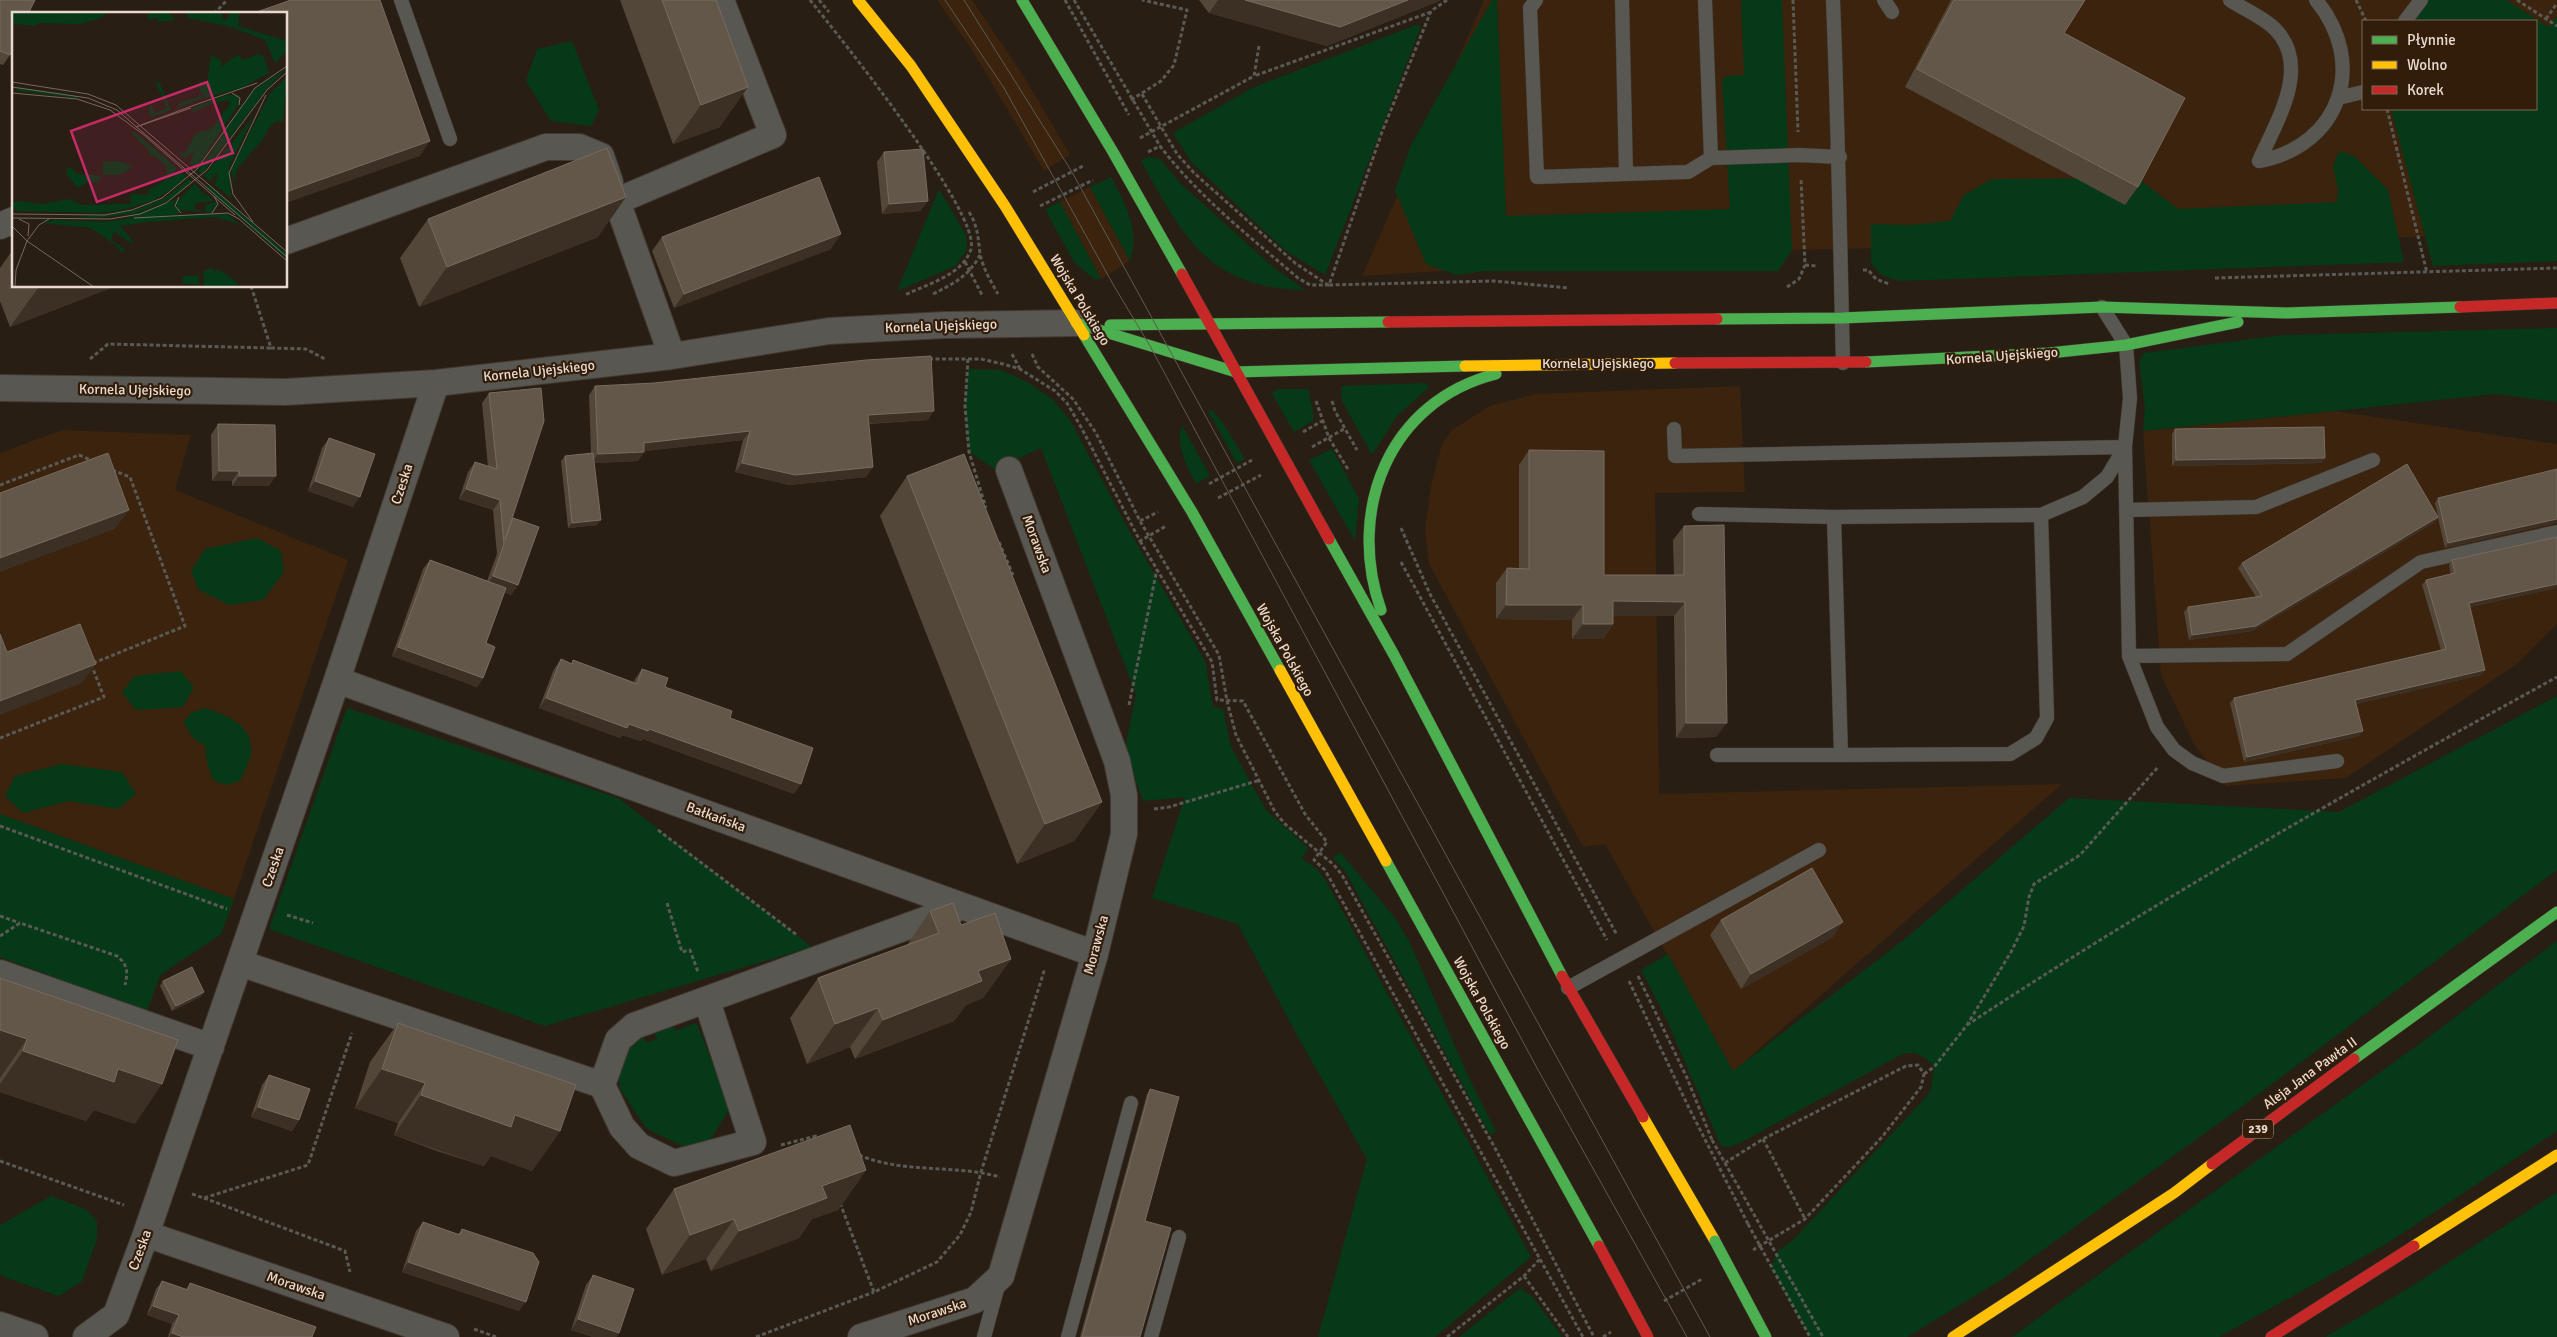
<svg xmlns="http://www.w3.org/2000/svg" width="2557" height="1337" font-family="Signika,sans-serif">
<rect width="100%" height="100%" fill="#291e14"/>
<path fill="#3b230d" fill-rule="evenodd" d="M937 0H972L1025 78 1070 155 1044 171 972 50Z
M1484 0H2557V234L1792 250 1362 276ZM2363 21H2536V109H2363Z
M1090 187 1130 261 1101 279 1060 202Z
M1740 386 1745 492 1655 493 1659 794 2062 784 1733 1072 1605 844 1583 847 1429 564 1425 530 1432 481 1442 444 1451 431 1489 406 1536 394Z
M2335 411 2557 444V624L2517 664 2346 778 2226 786 2195 746 2161 675 2143 431Z
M62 430 191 435 175 490 348 560 234 899 0 814V453Z"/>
<path fill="#063917" d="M1492 0H1497L1506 216 1730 209 1722 80 1727 76 1744 75 1741 0H1782L1792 250 1778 271H1483L1457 275 1426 264 1395 190 1411 145Z
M2413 0H2506L2549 27 2557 16V261L2433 266 2391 109H2536V21H2398Z
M1416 25 1421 26 1325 275 1286 251 1192 163 1173 133 1252 88Z
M572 41 599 110 591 126 551 121 526 81 537 49Z
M2339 151 2354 156 2388 190 2404 262 1899 281 1881 275 1871 263V224L1910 225 1950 221 1964 195 1992 179 2120 178 2140 180 2178 209 2337 202 2338 189 2333 167Z
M1147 157 1160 159 1180 183 1273 267 1305 290C1207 288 1183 236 1141 161Z
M1111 177C1124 201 1141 232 1130 261L1090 187Z
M939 189 966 235 967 250 955 266 897 291Z
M1060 202 1101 279H1094L1074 262 1045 209Z
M2557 328V402L2496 394 2143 431 2145 409 2139 361 2144 353 2283 335Z
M968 369 1001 370 1027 382 1052 399 1070 420 1127 527 1205 661 1213 707 1223 709 1231 747 1266 810 1308 848 1302 859 1317 869 1327 883 1531 1257 1435 1337H1318L1367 1159 1297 1035 1238 924 1152 898 1185 797 1143 801 1125 749 1136 694 1041 448 995 469 969 452 965 406Z
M1426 383 1429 387 1397 416 1372 455 1342 401 1341 386Z
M1277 389H1309C1309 399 1315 411 1313 421L1294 432 1272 394Z
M1212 410 1222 421 1245 459 1237 463 1208 411Z
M1182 425 1210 476 1196 484C1187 467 1175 445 1182 425Z
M1332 449 1359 499 1355 541 1309 460Z
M257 538 281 551 284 572 263 600 229 605 199 590 191 571 205 549Z
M180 671 194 687 183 707 136 710 122 692 135 676Z
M2557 696V870L2244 1105 2001 1280 1907 1337H1810L1771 1268 1777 1252 1794 1239 1927 1096 1931 1089 1934 1067C1924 1055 1919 1053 1904 1053L1740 1143 1730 1147 1721 1146 1667 1020 1641 970 1668 954 1733 1071 1905 939 2069 798 2339 812Z
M205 708C226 715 252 724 251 751 251 760 244 772 240 781L226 785 213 780 207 762 205 745C193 740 189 734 184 721L191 713Z
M347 708 618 798 812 947 545 1026 269 929Z
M62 764 122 772 136 794 118 809 69 801 23 813 5 796 15 776Z
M0 814 234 899 221 934 160 975 147 1011 0 957Z
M1340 852 1395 918 1411 945 1467 1074 1496 1132 1490 1135 1345 871 1333 858Z
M2557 941V1131L2386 1244 2219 1337H2012L2418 1045Z
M671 1020 675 1031 695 1023 698 1026 730 1108 710 1140 689 1149 647 1129 620 1089 619 1078 625 1055 642 1032 646 1043 657 1039 652 1027Z
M2557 1192V1337H2325L2409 1288Z
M51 1196 85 1209 97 1221V1239L82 1281 59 1296 4 1277 0 1273V1225Z
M1520 1288 1533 1297 1562 1337H1459Z"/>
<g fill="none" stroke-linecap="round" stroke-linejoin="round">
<g stroke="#423830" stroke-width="15">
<path id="lane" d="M401 0 450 139
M1536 0 1530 8 1537 177 1688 172 1711 158 1799 155 1840 157
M1622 0 1626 173
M1705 0 1711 158
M1833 0C1838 121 1840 242 1843 363
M1884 0 1892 12
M2230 0C2243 9 2263 17 2275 29 2312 67 2276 122 2259 161
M2405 21 2421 0
M2338 98 2363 92
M2259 161C2341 146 2368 63 2316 0
M2102 307 2126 345 2130 398 2125 447 2129 656 2157 727 2174 750 2192 763 2223 776 2337 761
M1674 429 1675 456 2125 447
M2126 510 2256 507 2373 460
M1699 514 1834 517 1841 755H1717
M1834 517 2041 515 2083 497 2107 477 2125 447
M2129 656 2287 654 2421 562 2557 532
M1841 755 2010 754 2036 738 2047 718 2041 515
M1568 988 1819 850
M984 1337 999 1282
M1068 1337 1131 1103
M1151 1337 1179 1237"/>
</g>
<g stroke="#423830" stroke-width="28">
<path id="street" d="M0 226 14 220
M286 241 546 147H579L601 156 610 182
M672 356 617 201 773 135 721 0
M0 388 285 392 436 383 672 356 829 331 945 325 1076 323
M337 680 1095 954
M240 963 602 1085
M0 973 211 1047
M707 1001 753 1142 674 1163 639 1146 622 1127 602 1085 618 1040 634 1026 958 908
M146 1234 446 1337
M0 1325 35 1337
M86 1337 116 1315 146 1234 337 680 436 383
M861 1337 975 1300 1001 1276 1095 954 1124 834V795L1117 761 1009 470"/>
</g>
<g stroke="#423830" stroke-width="12">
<path id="fast" d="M1022 0 1113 152 1182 274
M2102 307 2286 313 2460 307
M1717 319 1842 318 2102 307
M1076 323 1236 372 1465 366
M1110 325 1388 322
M1084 335 1192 512 1280 670
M2126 345 2238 322
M1866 362 2049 353 2126 345
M1329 539 1394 655 1562 976
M1381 610C1346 510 1389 401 1496 374
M1386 861 1599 1246
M2354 1059 2557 912"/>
</g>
<g stroke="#423830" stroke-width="12">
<path id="slow" d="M858 0 911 66 1005 206 1084 335
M1465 366 1675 363
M1280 670 1386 861
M1643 1117 1715 1241
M2414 1246 2557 1155
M1953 1337 2174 1193 2212 1164"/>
</g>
<g stroke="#423830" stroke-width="12">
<path id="jam" d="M1182 274 1329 539
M2460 307 2557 303
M1388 322 1717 319
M1675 363 1866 362
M1562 976 1643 1117
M2212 1164 2354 1059
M2271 1337 2414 1246"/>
</g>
<path stroke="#5a5954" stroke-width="3" stroke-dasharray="4 2.5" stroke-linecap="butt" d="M810 0C839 36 981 213 971 249 963 275 927 284 905 295
M819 0 829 12
M1065 0 1129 115
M1074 0 1160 146C1199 197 1249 236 1298 278L1310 285H1329
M1447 0 1431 11 1382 132 1329 285 1494 281 1569 288
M1793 0 1798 132
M2356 0 2366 21
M2517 0 2557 26
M214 14 227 0
M2546 19 2557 3
M1259 46 1254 76 1431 12
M1142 94 1177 154 1194 173 1295 263 1328 285
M1131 100 1161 81 1174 65 1187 10 1142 0
M2387 109 2427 273
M1140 138 1254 76
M1148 152 1160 146
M1033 192 1085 165
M1040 206 1093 180
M969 212C978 226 978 238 980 254 983 268 991 282 998 294
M965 262 982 295
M1805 265 1817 266
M1863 270H1868L1876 279 1889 284
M2215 278 2557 268
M251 286 271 348 306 349 325 359
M1787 287 1799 279 1805 265 1801 178
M933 294C953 284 969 276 980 255
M1012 354 1020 369
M1032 354 1038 367 1073 399 1096 433 1140 521 1219 655 1227 701 1236 735 1275 812 1285 824 1334 865 1342 875 1495 1148 1594 1337
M90 359 108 344 271 348
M929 359H981L1003 364 1020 369 1055 391 1067 403 1081 427 1140 541 1166 526
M968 359 965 406 969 452 986 508
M1316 401 1329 438 1349 471
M1332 401 1335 411 1357 450
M1303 432 1322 421
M1312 447 1344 429
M1209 484 1252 460
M0 485 79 455 93 461
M1218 498 1261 475
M1140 521 1158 512
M1401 528 1430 594 1617 935
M1140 541 1212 662 1217 700 1243 701 1305 814 1327 842 1314 860 1325 870 1583 1337
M999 542 1013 575
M1401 562 1607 940
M1129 705 1157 569
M0 738 104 697 91 664 185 626 130 477 112 470
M1154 809 1169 807 1260 780
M0 826 227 909
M658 830 797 935
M667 903 682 952 690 950 698 972
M287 915 313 923
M0 916 20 923
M0 936 20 923 117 956C128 965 128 972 125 985
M1638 976 1687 1078 1712 1140
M1629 981 1687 1104 1748 1224
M1967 1025C2158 899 2357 787 2557 677
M1924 1074 1934 1067 1967 1025 2011 952 2024 926 2029 897 2034 884 2080 855 2158 767
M1763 1139 1805 1219
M781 1145 816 1136 819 1138
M859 1155C903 1174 954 1164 1000 1177
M0 1161 124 1205
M1725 1163 1763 1139 1906 1066 1918 1065 1924 1074 1921 1087 1882 1137 1805 1219 1753 1250
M192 1194 204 1198 308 1165 352 1033
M204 1198 345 1251 350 1272
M840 1203 874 1292 937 1262 960 1235 971 1212 981 1172 1045 968
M1524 1276 1568 1337
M1664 1301 1702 1279
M474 1329 496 1337
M756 1337 874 1292
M1447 1337 1524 1276 1540 1259
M1603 1337 1611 1332"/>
<use href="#lane" stroke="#585751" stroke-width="14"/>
<use href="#street" stroke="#585751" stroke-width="26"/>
<use href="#fast" stroke="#4caf50" stroke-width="11"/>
<use href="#slow" stroke="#ffc107" stroke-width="11"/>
<use href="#jam" stroke="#c62828" stroke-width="11"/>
<path stroke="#5f5a52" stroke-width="1" d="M945 0 1004 88 1114 286 1150 346 1537 1068 1687 1337
M964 0 1072 172 1710 1337"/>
<g stroke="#423830" stroke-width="12" stroke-linecap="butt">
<path id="fast-bridge" d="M1715 1241 1766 1337"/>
</g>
<g stroke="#423830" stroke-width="12" stroke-linecap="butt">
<path id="jam-bridge" d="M1599 1246 1648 1337"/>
</g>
<path stroke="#5a5954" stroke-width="3" stroke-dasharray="4 2.5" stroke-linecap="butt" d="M1712 1140 1823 1337
M1748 1224 1810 1337"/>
<use href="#fast-bridge" stroke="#4caf50" stroke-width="11"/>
<use href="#jam-bridge" stroke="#c62828" stroke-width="11"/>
</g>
<path fill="#53473a" d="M0 0 10 55 3 65 0 64Z
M620 0H716L720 127 673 144Z
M1199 0H1440L1439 1 1327 46 1209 13Z
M1951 0H2085L2064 33 2138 187 2125 205 1905 87Z
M884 152 928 201 920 211 882 214 877 162Z
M428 219 598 237 419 307 400 258Z
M662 237 831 249 674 308 652 251Z
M14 248V286H116L10 327 0 301V268Z
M595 386 928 420 868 424 873 467 866 477 789 485 735 472 743 440 644 451 638 461 594 463 597 525 568 528 561 461 565 456 591 453 589 395Z
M489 393 512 519 518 585 511 595 504 592 486 643 483 678 477 687 392 656 423 569 430 560 487 581 497 554 493 510 459 499 468 472 475 462 488 467 482 403Z
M218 424 269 486H232V481H212L211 435Z
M2175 429 2325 458 2321 463 2172 466V434Z
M329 438 353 507 308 491 322 448Z
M1529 450 1604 575H1674L1673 540 1684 526 1716 737 1676 738 1674 616H1613V624L1603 639H1572V620L1496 619V583L1507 568 1519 569V465Z
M907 476 1102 802 1074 841 1017 864 880 516Z
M2438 498 2555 523 2445 548 2438 518 2435 522 2252 631 2189 640 2184 612 2188 607 2256 597 2238 568 2242 563 2438 516 2435 503Z
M2557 537V588L2470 607 2481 675 2356 704 2363 731 2359 736 2244 762 2230 703 2234 698 2441 650 2422 585 2426 580 2451 575 2449 565 2452 560Z
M561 659 571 664 573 660 634 682 635 679 642 669 665 687 730 718 794 794 643 739 641 741 622 735 620 738 539 708 554 669Z
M930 911 961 925 1011 959 983 998 966 1005 954 1021 855 1059 850 1047 807 1064 790 1018 818 978 907 945Z
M1721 920 1833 937 1741 989 1710 935Z
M0 978 135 1124 94 1110 86 1121 0 1092Z
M163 981 204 992 200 997 172 1011 160 986Z
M398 1023 560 1131 532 1171 491 1156 484 1166 437 1151 394 1135 398 1123 355 1108 370 1062Z
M269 1075 299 1120 292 1131 251 1117 262 1085Z
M1150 1089 1140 1337H1080L1147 1094Z
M866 1170 838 1210 812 1219 799 1238 711 1271 706 1259 662 1275 646 1229 674 1189Z
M423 1222 458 1234 462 1229 519 1311 402 1272 416 1231Z
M593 1275 619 1333 616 1337H593L571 1330 586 1285Z
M162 1281 186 1289 190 1283 312 1337H168L172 1324 147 1315 156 1289Z"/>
<path fill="#3c3024" d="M1218 0H1440L1439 1 1327 46 1209 13Z
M748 87 720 127 673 144 701 105Z
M430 141 420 156 286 203V192Z
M626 197 598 237 419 307 447 267Z
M928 201 920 211 882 214 889 204Z
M841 234 831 249 674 308 684 294Z
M42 286H116L10 327 38 288Z
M934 411 928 420 861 424 868 415Z
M750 431 743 440 638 452 644 443Z
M644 452 638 461 591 463 598 454Z
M2325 458 2321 463 2172 466 2176 460Z
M742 463 873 467 866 477 789 485 735 472Z
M219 471H239L232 481H212Z
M239 476H276L269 486H232Z
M315 481 360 497 353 507 308 491Z
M466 489 500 500 493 510 459 499Z
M129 510 115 529 0 572V558Z
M2438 517 2435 522 2252 631 2189 640 2192 635Z
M2557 519V524L2555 523 2445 548 2448 543Z
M601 520 597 525 568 528 572 523Z
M493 576 518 585 511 595 486 586Z
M2557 584V588L2465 608 2469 603Z
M1613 601 1685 602 1674 616H1603Z
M1506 605H1583L1572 620 1496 619Z
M1583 624H1613L1603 639H1572Z
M398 647 483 678 477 687 392 656Z
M96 664 82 683 0 715V701Z
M2485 670 2481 675 2352 705 2355 700Z
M546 698 629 724 649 729 801 784 794 794 643 739 641 741 622 735 620 738 539 708Z
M1686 723H1727L1716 737 1676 738Z
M2363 731 2359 736 2244 762 2247 757Z
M1102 802 1074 841 1017 864 1045 824Z
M1843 922 1833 937 1741 989 1751 974Z
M1011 959 983 998 966 1005 954 1021 855 1059 883 1020 978 971Z
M204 992 200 997 172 1011 176 1006Z
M878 1008 850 1047 807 1064 835 1024Z
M0 1030 27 1039 0 1078Z
M23 1051 118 1069 162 1084 135 1124 94 1110 86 1121 0 1092V1084Z
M382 1069 425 1083 398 1123 355 1108Z
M421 1095 515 1115 560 1131 532 1171 491 1156 484 1166 394 1135Z
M258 1107 299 1120 292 1131 251 1117Z
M866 1170 838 1210 812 1219 799 1238 711 1271 739 1231 822 1186Z
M734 1219 706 1259 662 1275 690 1235Z
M408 1262 526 1302 519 1311 402 1272Z
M153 1306 179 1315 172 1324 147 1315Z
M578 1319 619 1333 616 1337H593L571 1330Z
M172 1333 183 1337H169Z"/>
<path fill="#63574a" stroke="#786b5f" d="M0 0H35L28 14H14V46L10 55 0 51Z
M291 0H380L430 141 286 192V14H251Z
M662 0H716L748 87 701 105Z
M1245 0H1408L1340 27Z
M1954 0H2085L2064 33 2185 98 2138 187 1917 69Z
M607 148 626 197 447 267 428 219Z
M923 149 928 201 889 204 884 152Z
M819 177 841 234 684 294 662 237Z
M931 356 934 411 868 415 873 467 795 475 742 463 750 431 644 443V452L598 454 595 386 654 383 866 360Z
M541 388 544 421 505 540 513 518 539 527 518 585 493 576 504 544 500 500 466 489 475 462 497 469 489 393Z
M218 424 275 425 276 476H239V471H219Z
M2324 427 2325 458 2176 460 2175 429Z
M329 438 375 454 360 497 315 481Z
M1529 450 1604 451V575H1684V526L1724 525 1727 723H1686L1685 602 1613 601V624H1583V605H1506L1507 568 1529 569Z
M108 453 129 510 0 558V493Z
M593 453 601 520 572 523 565 456Z
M964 454 1102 802 1045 824 907 476Z
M2407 464 2438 517 2256 626 2192 635 2188 607 2262 596 2242 563Z
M2557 469V519L2448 543 2438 498Z
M2557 537V584L2469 603 2485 670 2355 700 2363 731 2247 757 2234 698 2446 649 2426 580 2455 573 2452 560Z
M430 560 506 588 486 643 495 647 483 678 398 647Z
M80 624 96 664 0 701V634L7 652Z
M561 659 572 664 573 660 637 684 642 669 668 678 665 687 732 711 730 718 813 748 801 784 649 729 648 731 629 724 627 728 546 698Z
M1812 868 1843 922 1751 974 1721 920Z
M953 903 961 925 995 913 1011 959 978 971 982 981 883 1020 878 1008 835 1024 818 978 939 933 930 911Z
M192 967 204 992 176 1006 163 981Z
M0 978 178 1040 162 1084 118 1069 114 1082 23 1051 27 1039 0 1030Z
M398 1023 576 1085 560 1131 515 1115 511 1127 421 1095 425 1083 382 1069Z
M269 1075 310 1089 299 1120 258 1107Z
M1150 1089 1179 1097 1145 1221 1171 1228 1140 1337H1082Z
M850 1125 866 1170 822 1186 827 1198 739 1231 734 1219 690 1235 674 1189Z
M423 1222 460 1235 462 1229 533 1253 539 1262 526 1302 408 1262Z
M593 1275 634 1289 619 1333 578 1319Z
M162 1281 188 1290 190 1283 316 1327 312 1337H183L172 1333 179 1315 153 1306Z"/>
<g text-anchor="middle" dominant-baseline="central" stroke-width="4.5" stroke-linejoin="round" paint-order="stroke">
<rect fill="#321d0b" stroke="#b2a194" stroke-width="1" x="2243" y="1119.5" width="30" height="19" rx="4"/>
<g font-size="12" font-weight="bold" fill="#e9dacf">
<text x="2258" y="1129">239</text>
</g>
<g font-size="14" fill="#e9dacf" stroke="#321d0b">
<text transform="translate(1080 300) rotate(59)">Wojska Polskiego</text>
<text transform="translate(941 326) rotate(-2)">Kornela Ujejskiego</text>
<text transform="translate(2002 356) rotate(-4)">Kornela Ujejskiego</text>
<text x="1598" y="363">Kornela Ujejskiego</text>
<text transform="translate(539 371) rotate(-6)">Kornela Ujejskiego</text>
<text transform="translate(135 390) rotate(1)">Kornela Ujejskiego</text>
<text transform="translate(402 484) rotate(-72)">Czeska</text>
<text transform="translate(1037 544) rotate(70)">Morawska</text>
<text transform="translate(1285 650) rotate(61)">Wojska Polskiego</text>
<text transform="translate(716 817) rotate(20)">Bałkańska</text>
<text transform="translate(273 867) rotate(-71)">Czeska</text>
<text transform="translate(1096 945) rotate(-75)">Morawska</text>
<text transform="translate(1482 1003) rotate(61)">Wojska Polskiego</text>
<text transform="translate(2310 1073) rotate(-36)">Aleja Jana Pawła II</text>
<text transform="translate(140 1250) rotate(-70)">Czeska</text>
<text transform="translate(296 1286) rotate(19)">Morawska</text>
<text transform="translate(937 1312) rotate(-18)">Morawska</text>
</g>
</g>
<g transform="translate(12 12)">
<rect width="275" height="275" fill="#291e14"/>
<path d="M0 0H97L87 7 68 12 26 11 24 14 2 12ZM137 0H157L163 8 146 10V5L138 8 135 5ZM174 0H210V7L214 8 218 0H228L226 14 275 29V39L263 51 253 28 216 14 176 6ZM247 42 252 45 257 61 229 76 193 86 187 77 188 70 195 71 199 43 210 49 209 55 222 45 228 43 230 48ZM275 56 254 78 190 162 186 159 234 88 243 77ZM275 64 271 110 264 109 256 117 251 127 225 157 222 168 225 185 219 157 258 82ZM147 69 159 98 140 105 137 102 138 90 143 101 155 96 144 71ZM5 76 65 84V86L5 79ZM186 82 192 86 164 97 168 90 187 85ZM215 83H225L228 90 184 157 178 152 182 138 173 147 165 139 172 142 184 121 199 117 219 91 215 88 199 92 181 100 180 96ZM242 104 217 155 219 186 203 173 206 160 197 169 192 164ZM118 120 124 121 165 156 157 168 138 180 135 179 155 167 154 154 143 144H138L137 139ZM107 149 121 154 108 163H91V150ZM55 156H60L65 162H76L81 158 76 162 89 164 86 170H75L66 176 55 163ZM169 160 175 165 160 177 142 188 111 198 82 201 4 199 0 195V191L10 189 29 192 57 187 71 193 118 192 119 182 134 183ZM177 167 181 170 155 189 120 202 83 206 0 204 68 205 120 199 151 187ZM183 172 192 182 187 186 194 182 202 189 183 191 182 197 193 199 194 193 203 190 205 192 200 200 165 198 164 190ZM197 173 275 242V247L194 176ZM164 187 162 194 168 202 114 206ZM215 202 226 211 242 225 226 212 204 205 135 210 108 214 121 229 119 231 102 220 99 228 113 237 109 241 105 234 79 216 30 211 42 208 92 210 138 204ZM199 256 203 259 206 257 226 271 223 275 189 274 192 272 191 260ZM171 264H187V272H171Z" fill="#063917"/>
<path fill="none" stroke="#76695f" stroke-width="1" d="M0 70 76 82 104 93 275 240M0 75 76 86 105 98 275 245M0 81 65 87 98 98 132 123 223 203M220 81 228 86 227 93M177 95 245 71M129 113 177 95M124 115 179 96M167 185 163 194 169 201M200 201 206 192 202 184M0 202 93 203 120 198 150 186 185 157 243 76 275 54M0 206 98 207 128 202 154 191 195 158 255 78 275 60M122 206 216 201 227 207M7 207 17 212 16 224M227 207 275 249M241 210 221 182 217 161 254 83M0 214 15 229M15 229 27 213 37 207M3 275 4 258 15 229 82 275"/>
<path fill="#c62b67" fill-opacity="0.15" stroke="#c62b67" stroke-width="2.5" d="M195 70 221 141 85 190 59 119Z"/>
<rect width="275" height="275" fill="none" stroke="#e9dacf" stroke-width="2.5"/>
</g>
<rect x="2362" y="20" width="175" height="90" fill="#321d0b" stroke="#7b6959"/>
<rect x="2372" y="36" width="25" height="8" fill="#4caf50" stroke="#7b6959"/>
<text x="2407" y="45" font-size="15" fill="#e9dacf">Płynnie</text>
<rect x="2372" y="61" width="25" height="8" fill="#ffc107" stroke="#7b6959"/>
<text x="2407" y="70" font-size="15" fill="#e9dacf">Wolno</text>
<rect x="2372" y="86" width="25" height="8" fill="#c62828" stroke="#7b6959"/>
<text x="2407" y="95" font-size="15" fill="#e9dacf">Korek</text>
</svg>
